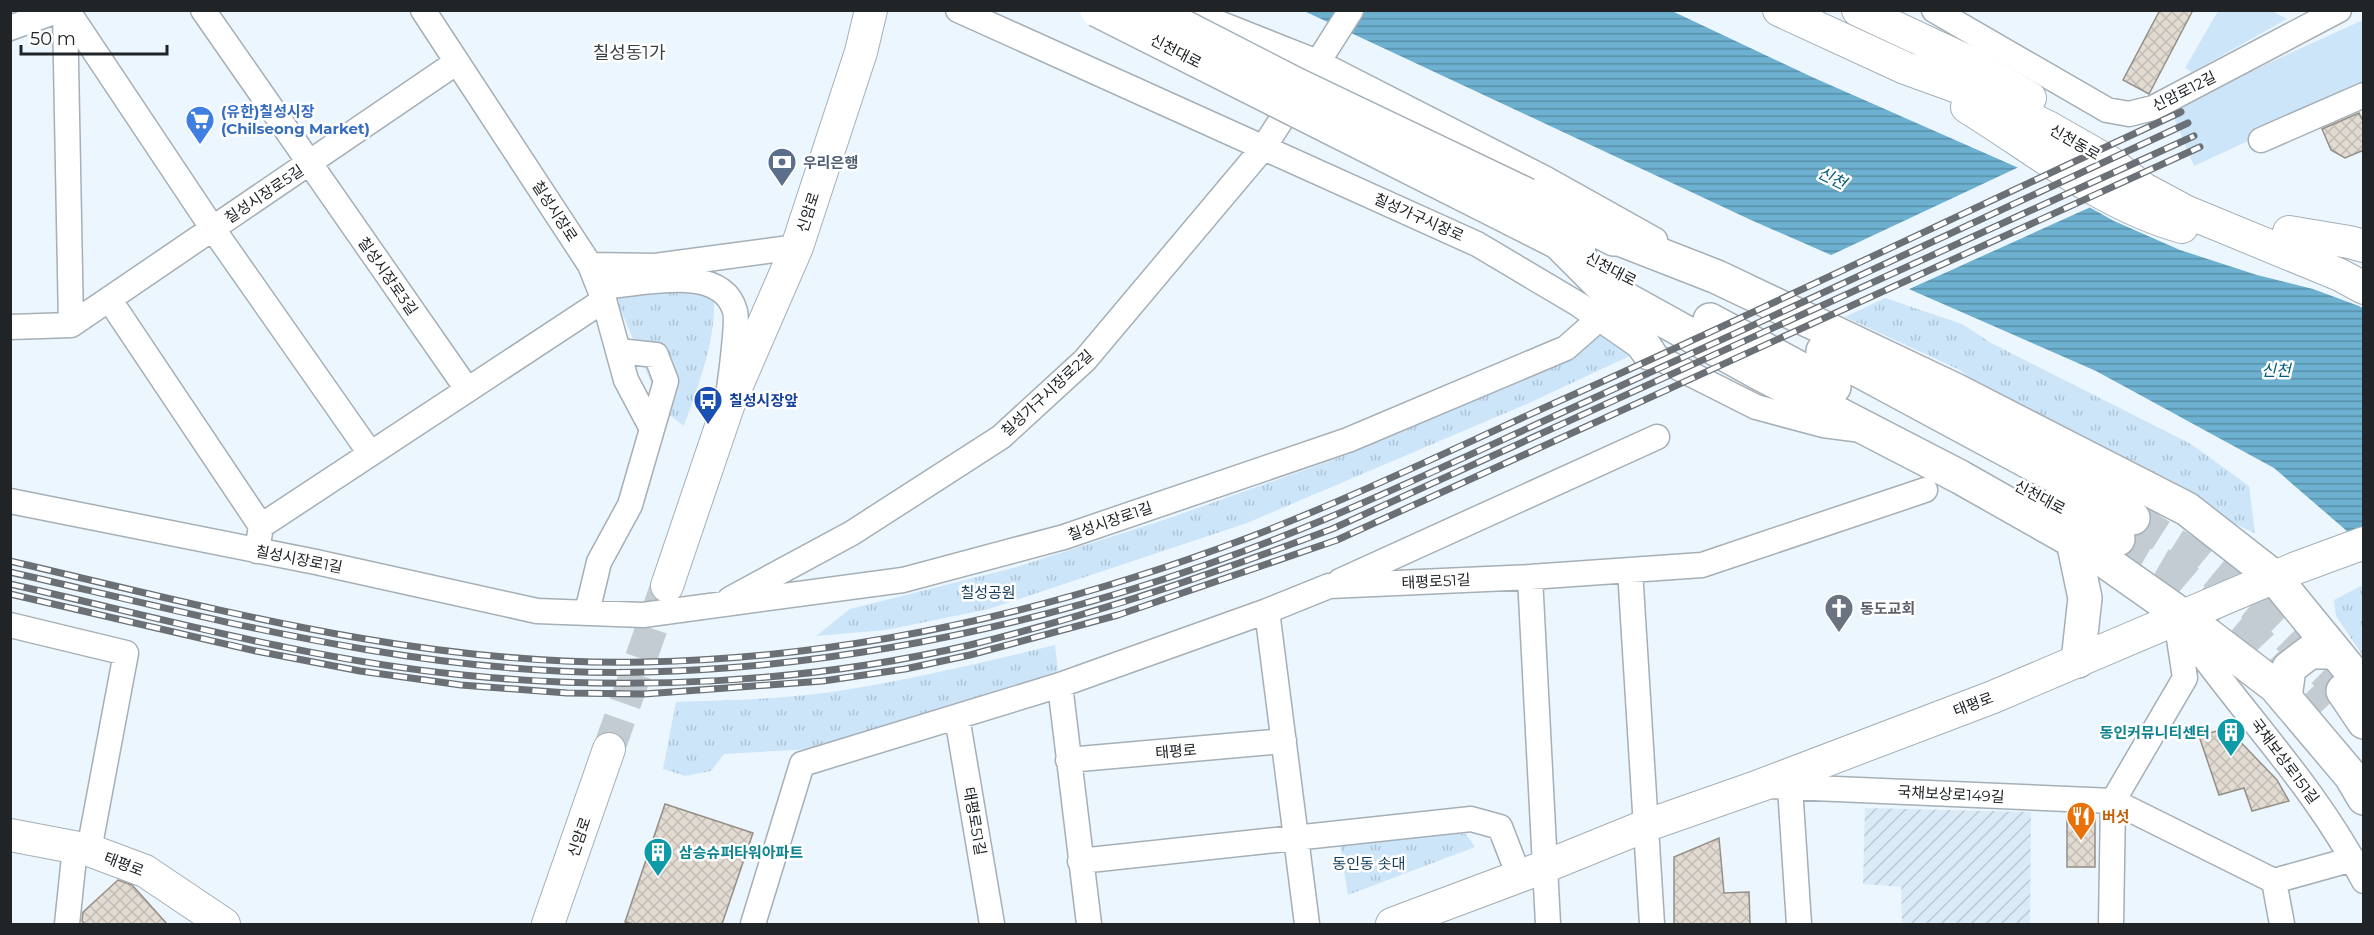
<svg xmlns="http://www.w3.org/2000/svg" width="2374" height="935" font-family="Montserrat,'Noto Sans KR',sans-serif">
<defs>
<pattern id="industrial-furrows" width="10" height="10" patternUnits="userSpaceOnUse" patternTransform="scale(1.5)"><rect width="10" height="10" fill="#daeaf7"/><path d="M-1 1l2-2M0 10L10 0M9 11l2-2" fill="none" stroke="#bbc9d4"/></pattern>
<pattern id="park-tufts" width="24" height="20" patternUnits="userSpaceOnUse" patternTransform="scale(1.5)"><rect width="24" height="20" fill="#cce5f9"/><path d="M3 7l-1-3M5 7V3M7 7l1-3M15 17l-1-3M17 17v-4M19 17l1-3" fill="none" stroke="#afc4d5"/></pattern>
<pattern id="water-rules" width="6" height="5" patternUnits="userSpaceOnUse" patternTransform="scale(1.5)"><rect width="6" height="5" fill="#6db0cf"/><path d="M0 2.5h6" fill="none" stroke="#598fa8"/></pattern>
<pattern id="building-cross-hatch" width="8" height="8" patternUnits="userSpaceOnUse" patternTransform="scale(1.5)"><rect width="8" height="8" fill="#e2dbd2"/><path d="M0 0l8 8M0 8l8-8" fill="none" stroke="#c2bcb4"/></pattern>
</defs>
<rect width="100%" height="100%" fill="#ecf6fe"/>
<path fill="url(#industrial-furrows)" d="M1865 808 2031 812 2030 924H1902L1901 887 1863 884Z"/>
<path fill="#cce5f9" d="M2218 11H2272L2287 19 2192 72 2185 68Z
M2363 20V88L2194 166 2170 108Z"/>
<path fill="url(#park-tufts)" d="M611 286 688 289 714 298C716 342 698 385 684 426L662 409Z
M1885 298 1962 324 1991 343 2191 444 2249 486 2255 533 2228 521 1973 382 1960 370 1845 317Z
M1600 335 1634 354 1529 403 1247 523 989 609 886 630 816 636 850 609 1013 568 1164 520 1352 453 1569 357Z
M2363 585V656L2336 616 2334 600Z
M1055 645 1058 671 810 749 724 754 711 771 685 776 663 769 676 702C732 700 789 699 845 690 916 678 986 662 1055 645Z
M1442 833 1466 834 1475 847 1348 895 1340 844Z"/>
<path fill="url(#water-rules)" d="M1304 11H1672L1812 77 2021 169 2114 221 2180 250 2257 275 2313 289 2359 306 2364 309 2363 545 2274 468 2096 371 1751 220Z"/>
<path fill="#ecf6fe" d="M2021 166 2093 206 1905 291 1827 257Z"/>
<path fill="url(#building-cross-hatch)" stroke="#958f86" stroke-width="1.5" d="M2160 10H2193L2149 94 2123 80Z
M2359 113 2364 123V150L2345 158 2331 150 2322 129Z
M2227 728 2277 780 2289 801 2252 811 2244 788 2219 795 2199 736Z
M665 804 753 833 722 924H634L625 922Z
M2067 816H2095V867H2067Z
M1719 838 1724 893 1749 892 1750 924H1674V857Z
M118 880 132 885 167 924H85L82 921 83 912Z"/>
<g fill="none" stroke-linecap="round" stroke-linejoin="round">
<path stroke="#c3ccd3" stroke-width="32" stroke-dasharray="32 16" stroke-linecap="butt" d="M609 749 666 587"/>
<path stroke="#c3ccd3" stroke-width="33" stroke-dasharray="33 16" stroke-linecap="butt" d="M2133 518 2196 558 2267 617 2343 691
M2118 539 2182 576 2255 638 2323 710"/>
<g stroke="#a6afb6" stroke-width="27">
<path id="minor" d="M65 10 71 325
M67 10 213 229 370 453
M203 10 467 389
M423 10 590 265 604 300 626 380 652 429
M958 10 1477 244 1578 304 1649 353 1756 407 1823 425 1854 429
M1186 10 1317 62 1546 179 1655 240
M1934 10 2107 110 2129 114 2153 108 2339 10
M10 28 59 10
M2261 140 2364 95
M590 265 655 266 797 247
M592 267 611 286C647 283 722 264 735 311 738 322 731 375 729 389
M109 299 261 526
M10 327 71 325 457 62
M10 501 316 562 537 611 643 615 903 580 1064 537 1348 440 1566 348 1600 318
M257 551 261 526 604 300
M1630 570 1652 924
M1530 577 1548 924
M1340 581 1657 437
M730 599 852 533 1001 437 1085 360 1264 147 1351 10
M1267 611 1307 924
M587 612 599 562 630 505 666 381 656 355 618 351
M2179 623C2239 710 2316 786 2364 881
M10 625 126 653 89 850
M1060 685 1089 924
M957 717 992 924
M1068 760 1284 741
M1768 786 2113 801 2274 881 2353 859
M1790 787 1799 924
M1080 861 1471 819 1500 827 1519 876
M2274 881 2282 924
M67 924 75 848
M753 924 802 764 1060 685 1267 611 1329 586 1530 577 1702 565 1925 490
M2111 924 2113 801 2185 678 2176 619"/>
</g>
<g stroke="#a6afb6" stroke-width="34">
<path id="major" d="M1779 10 1905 68 1988 98 2048 127 2111 163 2144 189 2187 212 2340 275 2364 288
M1858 10 1969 62 2030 98
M1967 107C2037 150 2101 204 2182 227
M2289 232 2349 242 2364 246
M667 586 728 406 797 247 861 52 871 10
M10 835 89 850 145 871 224 924
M548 924 609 749
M1392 924 1544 867 1645 826 1759 786 1993 697 2296 568 2364 543"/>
</g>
<g stroke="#a6afb6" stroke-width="36">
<path id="highway" d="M1527 195 1614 239
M1514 220 1579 253
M1594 229 1717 277 1955 390 2187 509 2274 577 2364 687
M1559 243 1602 286 1759 373 1960 477 2089 550 2183 616 2275 686 2351 776 2364 798
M1605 290 1649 353
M1710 320 1834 387
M1823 351 2133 518
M2054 505 2118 539
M2073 541 2085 598 2078 661
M2343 691 2364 722
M2285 698 2289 668 2310 652H2335"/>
</g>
<use href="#minor" stroke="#fff" stroke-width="24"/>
<use href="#major" stroke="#fff" stroke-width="32"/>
<use href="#highway" stroke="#fff" stroke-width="33"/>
<g stroke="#6a7075" stroke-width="7">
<path id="rail" d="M10 561C219 610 429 667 645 662 852 658 1057 610 1250 537 1357 496 1461 445 1566 398 1772 305 1976 207 2181 112
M10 572C219 620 430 678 646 672 881 666 1112 608 1328 518 1413 482 1497 442 1581 404 1784 312 1985 217 2188 123
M10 584C160 618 310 660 463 675 628 692 808 683 970 645 1093 615 1213 574 1332 529L2194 136
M10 594 256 651 360 671 461 685 567 693 644 694 823 681 905 669 970 655 1118 615 1337 540 2200 147"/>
</g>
<use href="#rail" stroke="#fff" stroke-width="4.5" stroke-dasharray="14" stroke-linecap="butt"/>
<g stroke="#a6afb6" stroke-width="36" stroke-linecap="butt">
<path id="highway-bridge" d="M1097 10 1514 220
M1151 10 1297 85 1527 195"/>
</g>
<use href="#highway-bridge" stroke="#fff" stroke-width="33"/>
</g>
<defs>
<g id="supermarket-pin" transform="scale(1.5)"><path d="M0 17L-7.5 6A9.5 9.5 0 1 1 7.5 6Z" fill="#3f7fe0" stroke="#fff"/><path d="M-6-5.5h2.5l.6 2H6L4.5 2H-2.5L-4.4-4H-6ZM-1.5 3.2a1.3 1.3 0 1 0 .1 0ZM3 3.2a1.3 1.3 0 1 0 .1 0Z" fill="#fff"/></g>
<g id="bank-pin" transform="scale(1.5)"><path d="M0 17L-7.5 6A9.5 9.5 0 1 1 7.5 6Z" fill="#5c6f8a" stroke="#fff"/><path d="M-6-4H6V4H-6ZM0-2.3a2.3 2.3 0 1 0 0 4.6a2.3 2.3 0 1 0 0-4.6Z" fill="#fff"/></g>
<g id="bus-pin" transform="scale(1.5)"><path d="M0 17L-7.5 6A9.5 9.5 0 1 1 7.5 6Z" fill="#1a4fb4" stroke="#fff"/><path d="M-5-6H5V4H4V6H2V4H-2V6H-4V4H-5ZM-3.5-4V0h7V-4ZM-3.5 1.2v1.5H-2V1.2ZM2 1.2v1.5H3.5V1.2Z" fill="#fff"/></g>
<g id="church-pin" transform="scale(1.5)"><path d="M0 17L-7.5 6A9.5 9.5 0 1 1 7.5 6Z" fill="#6b7280" stroke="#fff"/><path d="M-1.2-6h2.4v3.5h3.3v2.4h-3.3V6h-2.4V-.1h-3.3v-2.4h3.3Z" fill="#fff"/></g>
<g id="building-pin" transform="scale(1.5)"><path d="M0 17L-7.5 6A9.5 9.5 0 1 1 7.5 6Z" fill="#0f9aa8" stroke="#fff"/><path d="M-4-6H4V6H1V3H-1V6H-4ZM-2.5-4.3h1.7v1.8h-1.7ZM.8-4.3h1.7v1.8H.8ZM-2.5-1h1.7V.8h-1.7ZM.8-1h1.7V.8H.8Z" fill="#fff"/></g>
<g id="restaurant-pin" transform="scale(1.5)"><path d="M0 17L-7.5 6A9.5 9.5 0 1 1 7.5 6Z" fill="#e8710a" stroke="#fff"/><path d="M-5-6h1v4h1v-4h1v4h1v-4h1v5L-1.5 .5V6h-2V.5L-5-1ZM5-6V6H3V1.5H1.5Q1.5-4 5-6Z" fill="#fff"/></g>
</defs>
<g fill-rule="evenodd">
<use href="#supermarket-pin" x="200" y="120"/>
<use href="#bank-pin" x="782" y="162"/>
<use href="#bus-pin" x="708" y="400"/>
<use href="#church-pin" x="1839" y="608"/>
<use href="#building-pin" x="2231" y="732"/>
<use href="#restaurant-pin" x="2081" y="816"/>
<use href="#building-pin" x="658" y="852"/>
</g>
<g text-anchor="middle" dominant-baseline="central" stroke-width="5" stroke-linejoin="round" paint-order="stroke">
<g font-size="15" fill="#202427" stroke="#fff">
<text transform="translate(1176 51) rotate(27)">신천대로</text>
<text transform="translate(2184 91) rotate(-27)">신암로12길</text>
<text transform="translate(2075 142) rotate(30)">신천동로</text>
<text transform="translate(264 194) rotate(-34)">칠성시장로5길</text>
<text transform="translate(555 211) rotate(57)">칠성시장로</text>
<text transform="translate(808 212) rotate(-72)">신암로</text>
<text transform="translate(1419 217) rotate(24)">칠성가구시장로</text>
<text transform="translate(1611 269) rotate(27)">신천대로</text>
<text transform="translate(388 276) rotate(55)">칠성시장로3길</text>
<text transform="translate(1047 393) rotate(-43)">칠성가구시장로2길</text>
<text transform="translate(2040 497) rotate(28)">신천대로</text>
<text transform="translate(1110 521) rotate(-19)">칠성시장로1길</text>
<text transform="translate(299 559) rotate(11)">칠성시장로1길</text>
<text transform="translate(1436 581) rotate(-3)">태평로51길</text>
<text transform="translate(1973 704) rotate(-21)">태평로</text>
<text transform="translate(1176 751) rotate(-5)">태평로</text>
<text transform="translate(2285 761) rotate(53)">국채보상로151길</text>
<text transform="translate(1951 794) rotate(3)">국채보상로149길</text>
<text transform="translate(975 821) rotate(80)">태평로51길</text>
<text transform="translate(579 837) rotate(-71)">신암로</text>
<text transform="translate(124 864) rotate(21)">태평로</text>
</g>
<g font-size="15" font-weight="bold" fill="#366cbe" stroke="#fff" text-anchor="start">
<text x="221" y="111">(유한)칠성시장<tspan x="221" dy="17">(Chilseong Market)</tspan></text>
</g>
<g font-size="15" font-weight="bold" fill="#4e5e75" stroke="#fff" text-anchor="start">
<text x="803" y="162">우리은행</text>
</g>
<g font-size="15" font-weight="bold" fill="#164399" stroke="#fff" text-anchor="start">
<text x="729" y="400">칠성시장앞</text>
</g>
<g font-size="15" fill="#113a56" stroke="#fff">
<text x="988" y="592">칠성공원</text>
<text x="1369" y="863">동인동 솟대</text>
</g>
<g font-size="15" font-weight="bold" fill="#5b616d" stroke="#fff" text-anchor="start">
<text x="1860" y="608">동도교회</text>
</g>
<g font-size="15" font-weight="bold" fill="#0d838f" stroke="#fff" text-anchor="end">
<text x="2210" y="732">동인커뮤니티센터</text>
<text x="679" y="852" text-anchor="start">삼승슈퍼타워아파트</text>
</g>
<g font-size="15" font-weight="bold" fill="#c56008" stroke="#fff" text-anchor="start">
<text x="2102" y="816">버섯</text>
</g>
<g font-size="16" font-style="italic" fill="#005d7d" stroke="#fff">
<text transform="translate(1832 178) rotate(26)">신천</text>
<text x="2276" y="370">신천</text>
</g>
<g font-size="18" fill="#394147" stroke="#fff">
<text x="629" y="53">칠성동1가</text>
</g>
</g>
<rect width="2374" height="935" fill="none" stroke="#202427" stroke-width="24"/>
<path d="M21 45v9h146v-9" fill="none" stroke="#202427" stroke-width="3"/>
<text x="30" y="45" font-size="18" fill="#202427" stroke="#ffffff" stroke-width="4.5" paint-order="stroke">50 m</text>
</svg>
